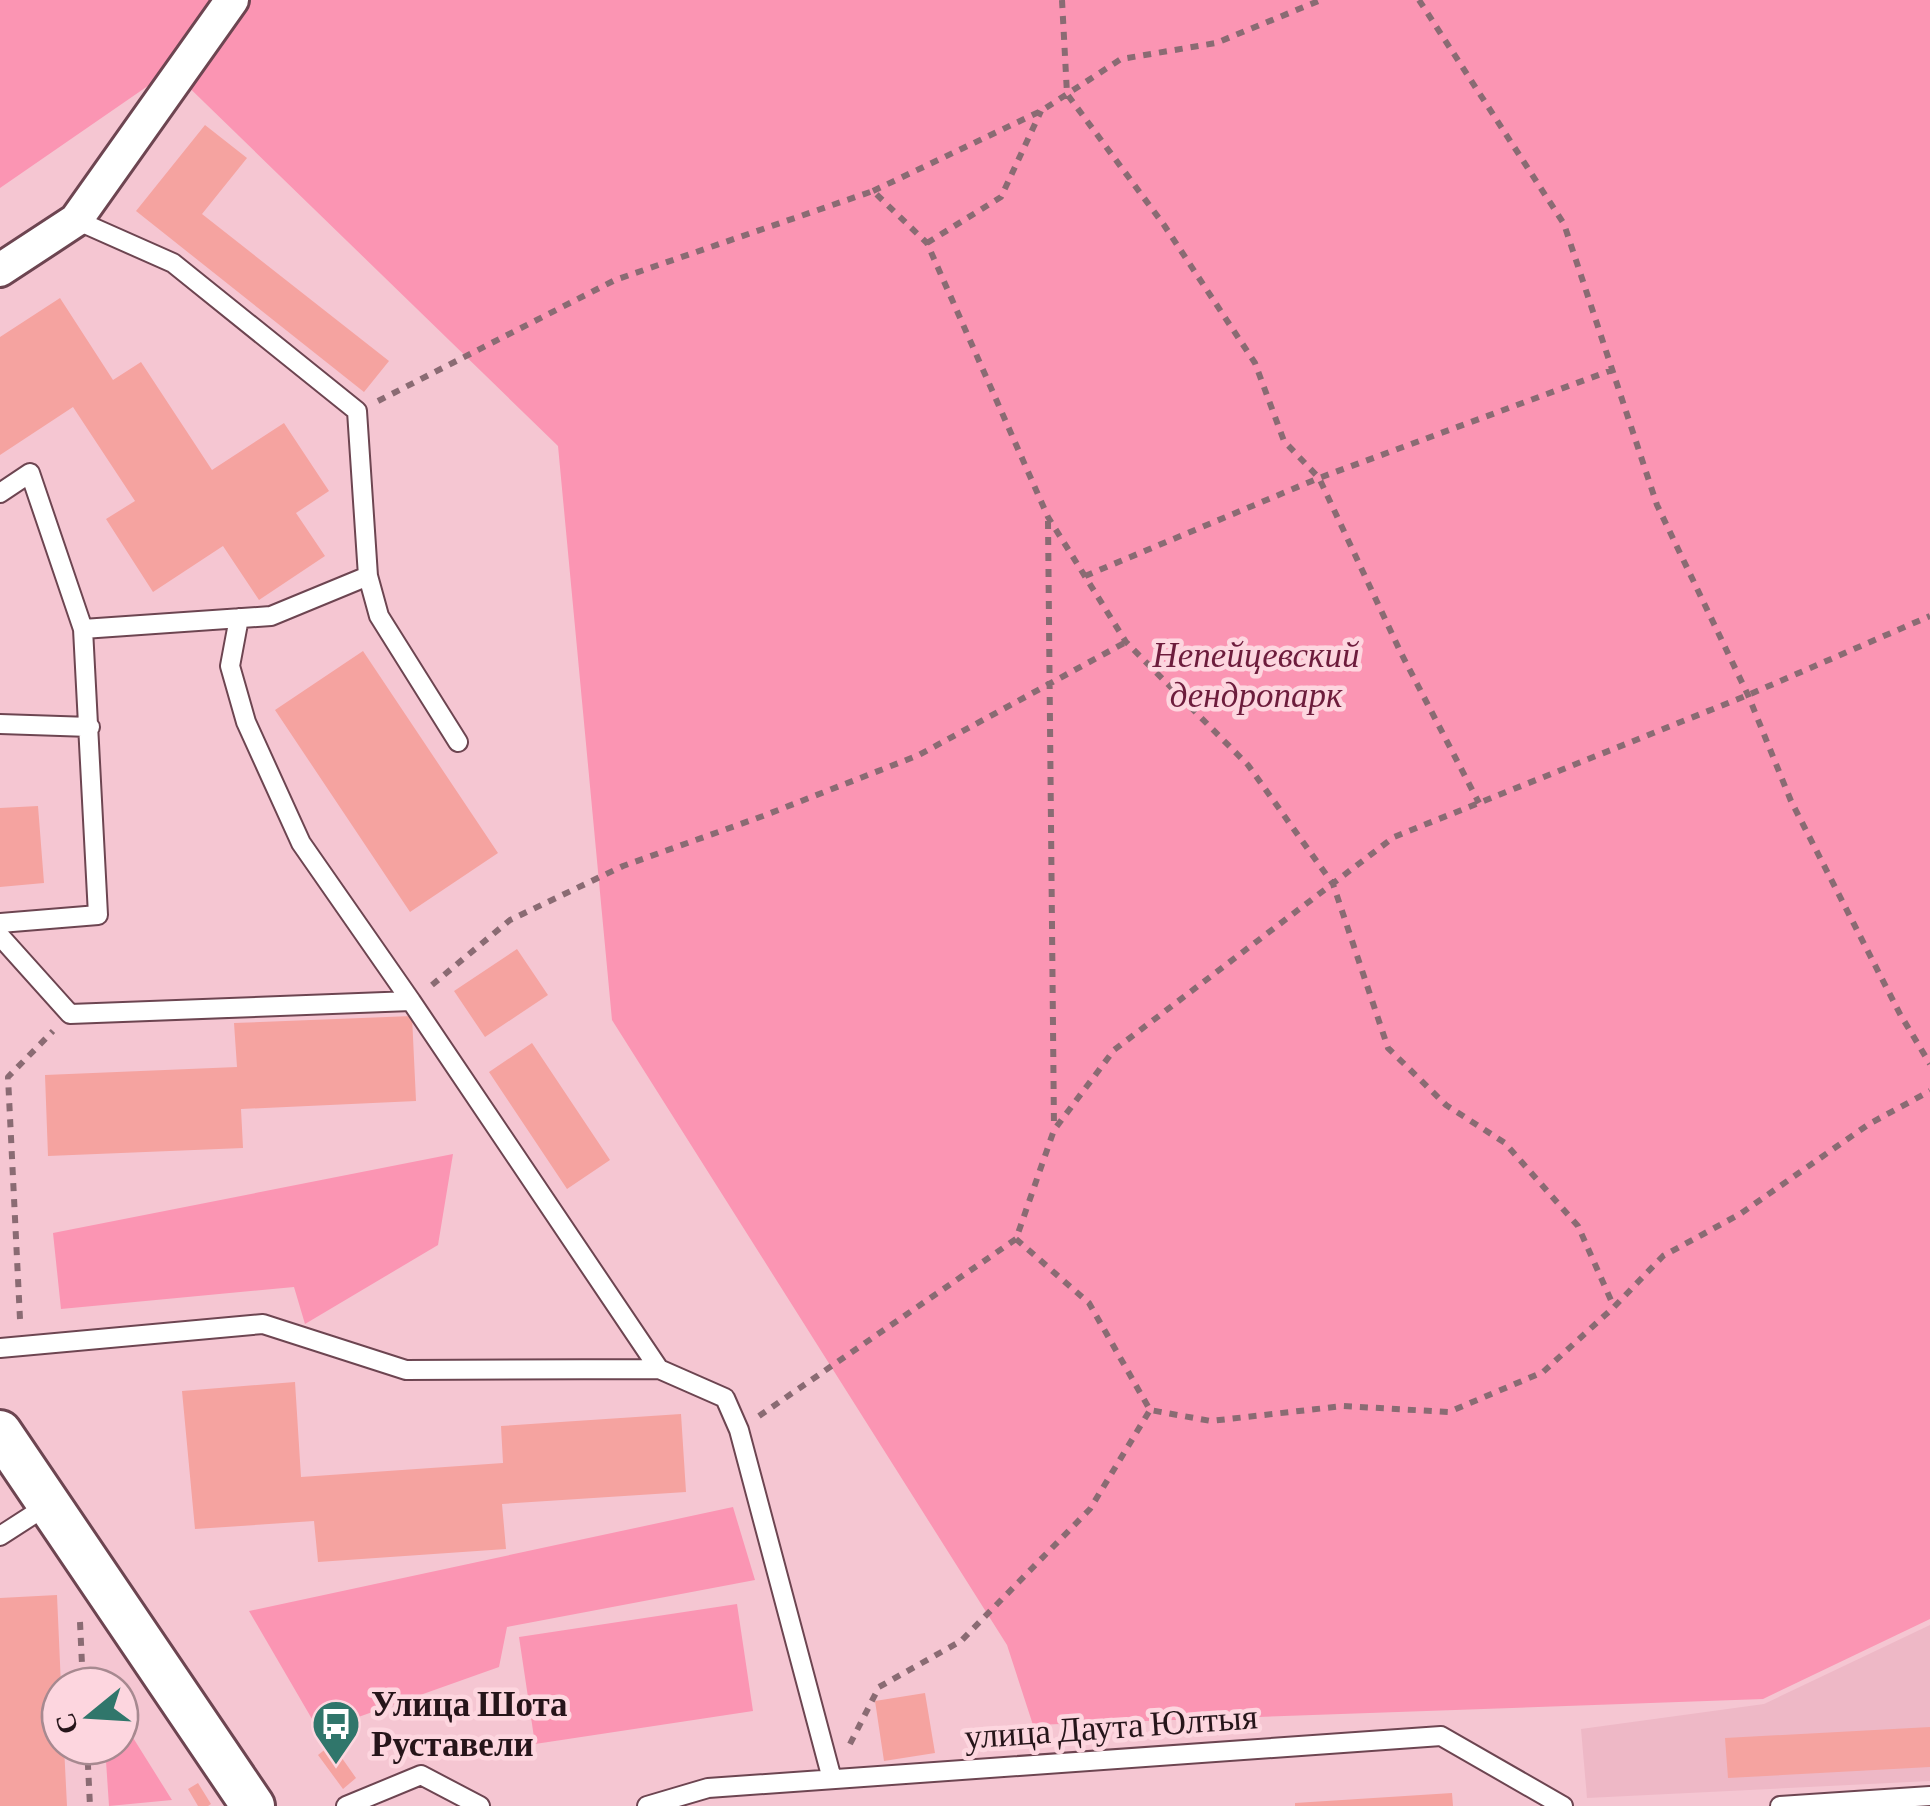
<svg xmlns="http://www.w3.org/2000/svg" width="1930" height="1806" font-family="'Crimson Pro',serif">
<rect width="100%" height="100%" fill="#f5c6d2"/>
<path fill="#eeb8c6" d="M1930 1625V1781L1587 1798 1581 1729 1764 1704Z"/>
<path fill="#fb95b3" d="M0 0H1930V1619L1763 1699 1033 1725 1007 1645 612 1020 558 446 171 70 0 188Z
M453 1154 438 1245 305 1324 294 1287 61 1309 53 1233Z
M733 1507 755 1580 507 1627 499 1667 319 1731 249 1611Z
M737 1604 753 1711 535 1744 519 1637Z
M120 1717 172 1800 109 1806 105 1746H120Z"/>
<path fill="#f5a3a0" d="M205 125 247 158 202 214 389 361 364 392 136 211Z
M60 298 113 380 141 362 212 470 284 423 329 491 296 513 325 556 259 600 223 546 153 592 106 519 135 501 73 407 0 455V337Z
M363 651 498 853 410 912 275 710Z
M38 806 44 883 0 887V808Z
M517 949 548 995 485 1037 454 991Z
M412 1016 416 1101 241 1109 243 1148 48 1156 45 1075 237 1067 234 1023Z
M532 1043 610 1160 567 1189 489 1072Z
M295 1382 301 1477 503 1463 501 1426 681 1414 686 1492 502 1504 506 1549 318 1562 314 1521 195 1529 182 1391Z
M57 1595 61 1686 60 1746H64L67 1806H0V1598Z
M925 1693 935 1753 884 1761 875 1701Z
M1930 1727V1767L1728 1778 1725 1738Z
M332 1744 356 1778 343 1789 318 1755Z
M198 1783 211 1804 208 1806H198L188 1789Z
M1452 1793 1453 1806H1295V1803Z"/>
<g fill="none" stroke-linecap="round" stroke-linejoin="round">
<g stroke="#6d4551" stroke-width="22">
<path id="service" d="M76 220 173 263 357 411 368 576 379 616 458 742
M0 493 30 473 83 629 98 915 0 923
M83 629 271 616 368 576
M0 724 90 727
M0 936 70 1014 411 1001 301 843 246 722 230 666 239 618
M411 1001 659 1369
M0 1348 263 1324 406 1370 659 1369 725 1398 739 1430 832 1779
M0 1536 48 1505
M346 1806 421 1775 480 1806
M647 1806 708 1788 1441 1736 1563 1806
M1780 1806 1930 1796"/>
</g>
<g stroke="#6d4551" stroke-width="38">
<path id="minor" d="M0 270 76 220 232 0"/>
</g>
<g stroke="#6d4551" stroke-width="48">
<path id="tertiary" d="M0 1432 253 1806"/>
</g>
<path stroke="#8a6b73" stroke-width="6" stroke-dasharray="8 8" stroke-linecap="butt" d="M1062 0 1067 94 1164 225 1255 363 1284 441 1319 478 1401 653 1479 803
M1419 0 1564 224 1657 505 1748 695 1791 801 1900 1014 1930 1064
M873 191 1041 111 1121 59 1216 43 1321 0
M927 243 1001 197 1041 111
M378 401 615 280 873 191 927 243 1048 517 1126 642 1248 765 1333 884 1388 1048 1446 1105 1505 1143 1578 1226 1614 1307
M1048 521 1054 1128
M1085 576 1319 478 1612 370
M432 985 510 920 623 866 763 816 919 755 1126 642
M1016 1239 1089 1303 1150 1410 1211 1421 1343 1406 1449 1412 1543 1372 1614 1307 1663 1256 1740 1214 1869 1124 1930 1091
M20 1319 8 1077 53 1031
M759 1416 1016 1239 1054 1130 1114 1050 1394 837 1748 695 1930 616
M80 1622 83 1686
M850 1744 879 1687 961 1641 1090 1509 1150 1410
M87 1746 90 1806"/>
<use href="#service" stroke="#fff" stroke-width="18"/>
<use href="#minor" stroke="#fff" stroke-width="32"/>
<use href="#tertiary" stroke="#fff" stroke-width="42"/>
</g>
<defs>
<g id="bus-pin" transform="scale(2.5)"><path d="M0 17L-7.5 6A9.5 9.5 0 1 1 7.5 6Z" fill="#30766b" stroke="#fdd6df"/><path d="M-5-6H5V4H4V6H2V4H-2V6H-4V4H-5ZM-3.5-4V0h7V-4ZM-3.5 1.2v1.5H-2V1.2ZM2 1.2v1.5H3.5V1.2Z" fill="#fff"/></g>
</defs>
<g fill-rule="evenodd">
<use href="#bus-pin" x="336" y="1724"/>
</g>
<g text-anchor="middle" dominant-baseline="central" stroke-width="9" stroke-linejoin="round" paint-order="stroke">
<g font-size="35" font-style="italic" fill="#6d1c3c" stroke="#fdd6df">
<text x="1256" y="655">Непейцевский<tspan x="1256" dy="40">дендропарк</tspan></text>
</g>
<g font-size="35" font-weight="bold" fill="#26151a" stroke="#fdd6df" text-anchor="start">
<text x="371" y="1704">Улица Шота<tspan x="371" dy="40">Руставели</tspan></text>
</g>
<g font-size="35" fill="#26151a" stroke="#fdd6df">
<text transform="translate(1111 1727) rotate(-4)">улица Даута Юлтыя</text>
</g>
</g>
<g transform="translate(90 1716) rotate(252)"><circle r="48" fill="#fdd6df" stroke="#a78990" stroke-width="2.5"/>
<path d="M0-8L18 38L0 25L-18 38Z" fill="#30766b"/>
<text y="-15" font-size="28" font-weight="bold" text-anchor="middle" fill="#26151a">С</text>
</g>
</svg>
